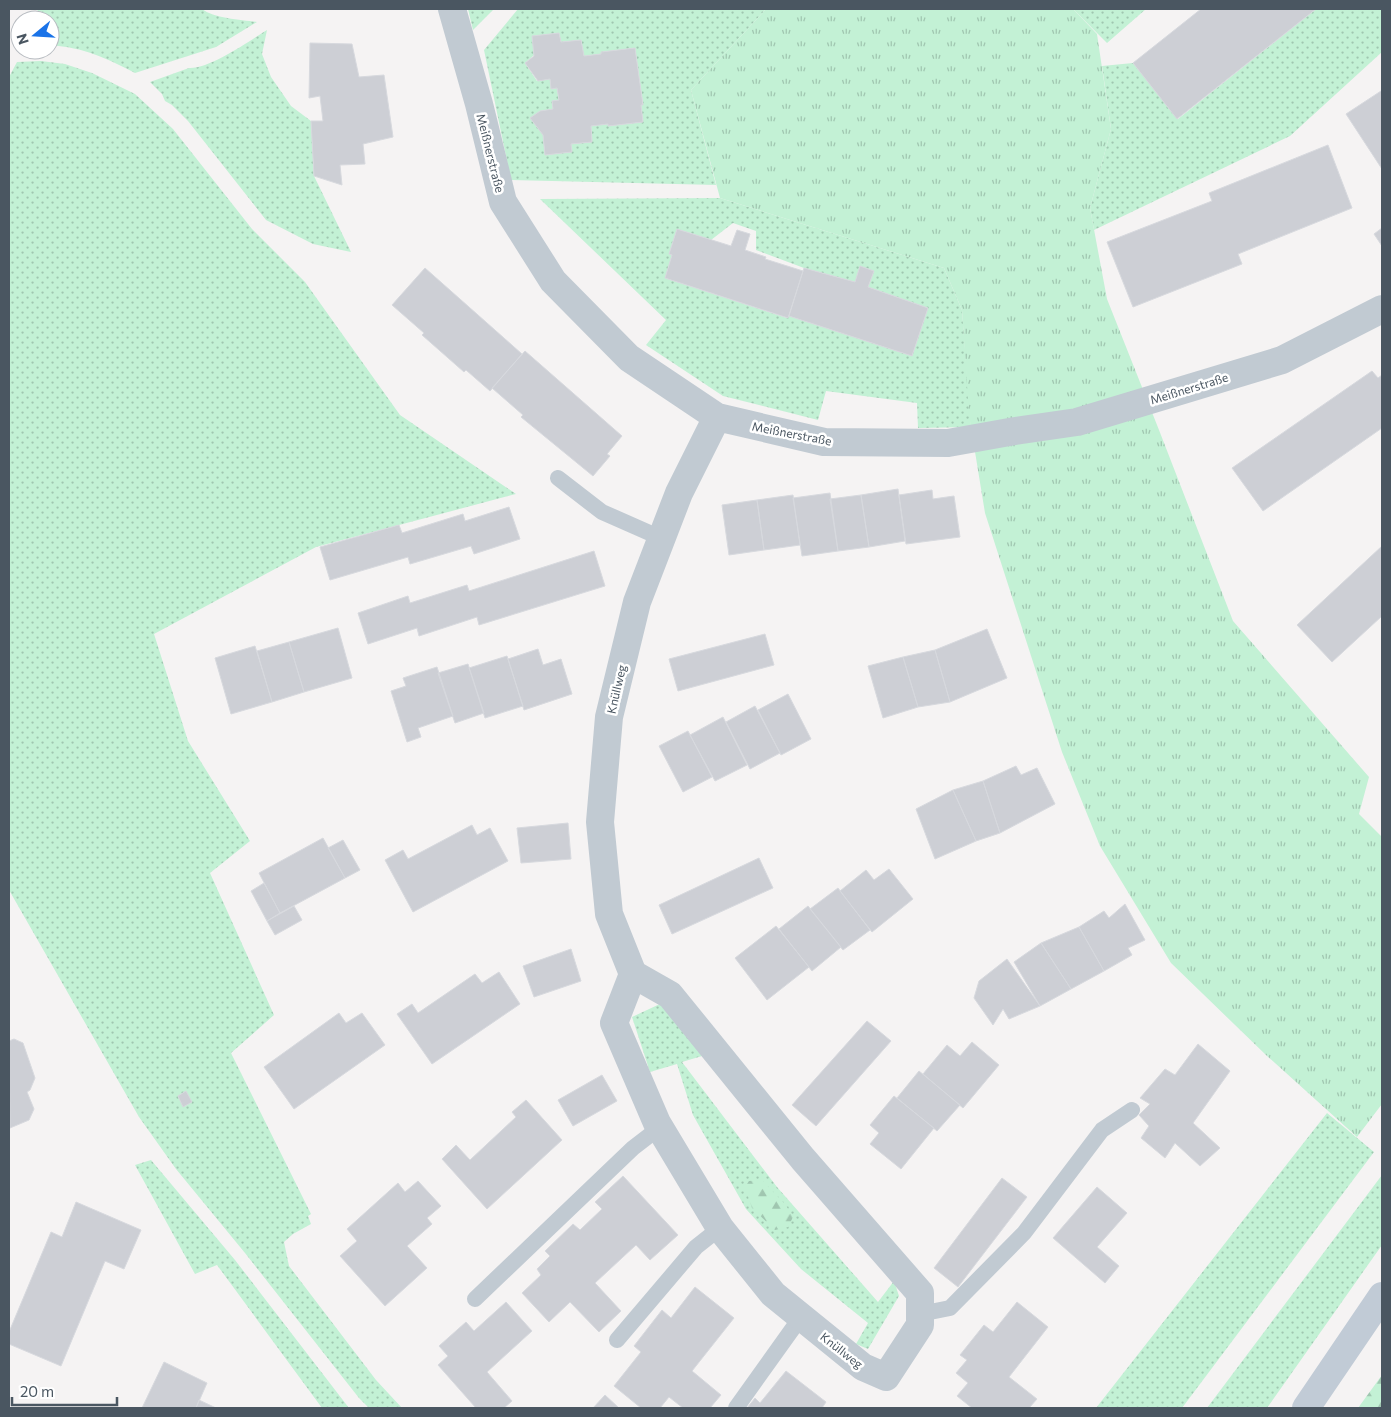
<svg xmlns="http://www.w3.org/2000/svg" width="1391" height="1417" font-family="Commissioner,sans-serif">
<defs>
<pattern id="grass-dots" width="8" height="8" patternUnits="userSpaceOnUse" patternTransform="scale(1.25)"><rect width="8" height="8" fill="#c3f1d5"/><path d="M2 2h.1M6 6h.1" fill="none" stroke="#a0c6b0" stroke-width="1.8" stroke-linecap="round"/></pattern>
<pattern id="forest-firs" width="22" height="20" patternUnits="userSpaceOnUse" patternTransform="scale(1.25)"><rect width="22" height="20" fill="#c3f1d5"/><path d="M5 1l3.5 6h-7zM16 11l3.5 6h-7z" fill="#a0c6b0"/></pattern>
<pattern id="park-tufts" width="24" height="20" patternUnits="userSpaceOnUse" patternTransform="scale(1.25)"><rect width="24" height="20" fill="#c3f1d5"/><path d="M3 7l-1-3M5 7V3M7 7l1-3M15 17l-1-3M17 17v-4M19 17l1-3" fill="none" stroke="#a0c6b0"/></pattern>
</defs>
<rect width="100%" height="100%" fill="#f5f3f3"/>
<path fill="url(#grass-dots)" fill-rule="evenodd" d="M38 9H202C213 18 242 20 257 22L216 47 135 73C104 57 85 48 50 45V20H36Z
M468 9H494L473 30Z
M518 9H766L691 90 716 185 511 180 484 50ZM559 33 561 42 581 40 584 56 601 54V52L635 48 643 104 641 105 643 122 608 126V124L591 126 592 142 571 144V152L545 155 543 135 531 118 540 111 553 109 552 101 559 100 557 88H551L550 79 537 81 525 63Z
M1073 9H1146L1107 43Z
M1316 9H1382V52L1290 136 1094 230 1090 208 1111 129 1102 66 1133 63 1178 119Z
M267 30 262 54 271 77 291 106 311 121 314 176 351 252 313 244 266 220 188 121 172 105 165 101 162 94 150 82 189 68C210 69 249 41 267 30Z
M41 61 65 64 92 73 135 94 173 129 252 229 305 282 400 415 516 494 316 547 154 634 188 741 250 841 210 873 274 1015 231 1053 311 1214 308 1216 311 1224 293 1234 284 1242 289 1266 376 1380 402 1408H369L359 1398 245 1253 176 1169 139 1117 9 890V77L17 62Z
M720 198 944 268 962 310 971 427 918 428 917 403 826 391 818 420 723 396 646 345 666 320 540 199ZM733 223 756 231V250L804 268 855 282 860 267 874 271 868 287 928 308 912 356 789 316 787 318 665 278 672 255 669 254 677 229 711 240Z
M662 1003 702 1056 682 1062 777 1187 878 1302 894 1281 899 1296 868 1349 856 1344 868 1323 801 1269 746 1209 693 1115 677 1064 650 1072 632 1017Z
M1327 1113 1374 1152 1182 1408H1096Z
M151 1160 235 1260 349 1408H322L217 1265 195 1274 135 1165Z
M1382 1175V1245L1267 1408H1207Z"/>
<path fill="url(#forest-firs)" d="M762 1180 785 1204 793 1217 788 1227 775 1230 752 1208 745 1187 749 1181Z
M1382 1375V1408H1358Z"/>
<path fill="url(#park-tufts)" d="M766 9H1073L1097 34 1111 129 1090 208 1107 299 1159 430 1233 621 1369 777 1359 814 1382 837V1104L1357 1137 1266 1055 1171 963 1100 846 1062 752 985 513 969 415 962 310 944 268 720 198 691 90Z"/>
<path fill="#cdcfd5" stroke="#d7d9de" d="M1201 9H1316L1177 119 1133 63Z
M559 33 561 42 581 40 584 56 601 54V52L635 48 643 105H641L643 122 608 126V124L591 126 592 142 571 144 572 152 545 155 543 135 530 118 540 111 553 109 552 101 559 100 557 88 551 89 550 79 538 81 525 63 534 56 532 36Z
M310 43 352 44 359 77 384 75 393 137 363 144 365 164 340 165 342 185 314 176 311 121H323L320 96 309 98Z
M1381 91 1382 94V169L1346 114Z
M1328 145 1352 208 1238 254 1242 264 1133 307 1107 242 1212 201 1209 193Z
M1382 228V246L1374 234Z
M677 229 731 246 737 230 750 234 745 250 766 257 765 259 803 271 788 318 665 278 672 255 669 254Z
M860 266 874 271 868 287 928 308 912 356 789 316 804 268 855 282Z
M425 268 522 354 490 391 466 370 464 372 422 335 424 333 392 305Z
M525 351 622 436 607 454 610 456 593 476 521 417 523 415 492 388Z
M1372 371 1378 378 1382 375V428L1263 511 1232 468Z
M898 489 905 541 869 547 861 495Z
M932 490 933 499 954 496 960 537 906 544 899 495Z
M830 493 838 551 802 556 793 498Z
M793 495 800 545 764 550 757 500Z
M861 495 869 547 838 551 830 499Z
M757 500 764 550 729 555 722 505Z
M509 507 520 539 474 554 471 546 410 564 408 557 330 580 320 547 399 525 402 533 463 514 465 521Z
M1382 546V616L1332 662 1297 625Z
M594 551 605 586 479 625 477 617 419 636 417 628 368 644 358 613 408 596 410 603 467 585 469 591Z
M338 628 352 678 304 692 289 642Z
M987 629 1007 678 950 702 935 650Z
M765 634 774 665 678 691 669 659Z
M289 642 304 692 272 702 257 651Z
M255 646 272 702 231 714 215 658Z
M538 649 543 665 561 659 572 694 524 710 508 659Z
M935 650 950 702 918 707 903 657Z
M507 656 523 706 485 718 469 668Z
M903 657 918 707 883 718 868 666Z
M468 664 484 713 455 723 438 673Z
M437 667 453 716 418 728 421 737 407 742 391 691 406 686 403 678Z
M788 694 811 739 781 755 758 710Z
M755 706 780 753 750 769 726 722Z
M723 717 747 765 715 781 690 735Z
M688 731 712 777 683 792 659 746Z
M1016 766 1021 775 1037 768 1055 804 1000 833 983 781Z
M983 781 1000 833 976 841 953 790Z
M953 790 976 841 935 859 916 809Z
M568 823 571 859 521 863 517 828Z
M472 825 477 835 490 828 508 861 413 912 385 860 403 850 408 859Z
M323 838 345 878 280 913 259 873Z
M343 840 360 870 345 878 328 848Z
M759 858 773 888 672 934 659 905Z
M889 869 913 899 872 932 840 891 866 870 874 880Z
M264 883 280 913 267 921 251 891Z
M838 888 870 930 843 950 810 909Z
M1125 904 1145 940 1128 948 1132 955 1104 971 1079 927 1104 911 1109 918Z
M294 906 302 920 275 935 267 921Z
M808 906 841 947 812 971 779 929Z
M776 926 809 967 767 1000 735 958Z
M1079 927 1104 971 1071 989 1041 943Z
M1041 943 1071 989 1040 1006 1014 962Z
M571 949 581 981 534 997 523 966Z
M1007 959 1040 1006 1009 1019 1003 1009 993 1025 974 998 979 981Z
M499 972 520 1004 432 1064 397 1014 412 1004 418 1013 475 974 482 983Z
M339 1013 346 1023 362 1013 385 1045 294 1109 264 1067Z
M867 1021 891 1041 816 1126 792 1105Z
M14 1039 23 1043 35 1078 30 1090 27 1092 34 1109 29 1120 10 1128 9 1041Z
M972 1042 999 1065 963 1108 923 1074 947 1045 960 1056Z
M1198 1044 1230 1071 1193 1123 1220 1148 1200 1166 1175 1143 1165 1158 1141 1138 1149 1126 1139 1115 1150 1104 1140 1098 1165 1069 1175 1075Z
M919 1071 960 1105 937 1131 897 1098Z
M602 1075 617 1101 573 1126 558 1100Z
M186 1091 192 1102 183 1107 178 1096Z
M894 1096 934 1128 901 1169 870 1144 879 1133 870 1125Z
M526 1100 562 1140 487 1209 442 1159 456 1145 470 1160 516 1117 512 1112Z
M623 1176 678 1235 650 1260 636 1245 595 1283 621 1311 599 1332 570 1302 549 1322 522 1293 541 1275 537 1269 550 1256 545 1251 573 1224 580 1230 602 1209 595 1202Z
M1002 1178 1027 1197 958 1287 934 1268Z
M418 1181 441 1206 427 1218 432 1224 407 1246 427 1268 385 1306 340 1256 357 1241 347 1229 398 1183 405 1192Z
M1097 1187 1127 1213 1097 1247 1119 1266 1105 1283 1053 1238Z
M76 1202 141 1230 124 1269 105 1261 61 1366 9 1344V1332L51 1232 62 1237Z
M695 1287 734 1318 692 1371 721 1395 710 1408H683L669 1397 660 1408H641L614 1386 641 1352 634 1346 662 1310 671 1318Z
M506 1302 532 1331 487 1372 512 1401 504 1408H476L438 1365 448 1356 439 1346 466 1322 474 1331Z
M1017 1302 1048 1327 1009 1377 1037 1399 1029 1408H972L957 1396 968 1383 956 1373 967 1360 960 1355 984 1325 993 1332Z
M164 1362 207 1383 196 1408H142Z
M786 1371 826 1402 822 1408H747L755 1398 760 1403Z
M605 1395 619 1408H593Z
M199 1400 216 1408H196Z"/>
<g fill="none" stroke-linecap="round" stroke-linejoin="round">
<path stroke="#c1cad2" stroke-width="16" d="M558 478 602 512 661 538
M475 1299 633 1148 659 1128
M920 1314 950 1308 1024 1233 1102 1130 1132 1110
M617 1340 696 1247 720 1228
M736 1408 801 1317"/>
<path stroke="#c1cad2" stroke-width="28" d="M452 9 479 104 503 202 553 281 629 358 717 417 824 442 948 443 1015 431 1077 422 1282 360 1382 309
M633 974 670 995 803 1159 920 1293V1325L886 1377 863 1367 773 1294 720 1228 657 1123 614 1023 633 974 609 914 600 822 609 717 637 602 679 493 717 417"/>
<path stroke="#c1cbd6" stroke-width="28" d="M1306 1408 1382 1296"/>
</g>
<g text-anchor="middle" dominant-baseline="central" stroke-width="5" stroke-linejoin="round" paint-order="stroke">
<g font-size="12" fill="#4a5661" stroke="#fff">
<text transform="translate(491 153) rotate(76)">Meißnerstraße</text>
<text transform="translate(1189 388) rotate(-17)">Meißnerstraße</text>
<text transform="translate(792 433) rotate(11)">Meißnerstraße</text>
<text transform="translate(616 689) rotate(-77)">Knüllweg</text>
<text transform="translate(842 1350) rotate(38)">Knüllweg</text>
</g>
</g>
<rect width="1391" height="1417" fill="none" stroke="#4a5661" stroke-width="20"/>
<g transform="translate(35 35) rotate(252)"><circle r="24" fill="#ffffff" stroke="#b7bbc0"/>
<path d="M0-4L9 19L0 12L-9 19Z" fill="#1a73e8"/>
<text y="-8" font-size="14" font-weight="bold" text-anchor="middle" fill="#4a5661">N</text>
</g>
<path d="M12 1397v8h105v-8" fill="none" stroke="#4a5661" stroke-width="2.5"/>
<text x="20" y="1397" font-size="15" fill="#4a5661" stroke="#ffffff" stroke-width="4" paint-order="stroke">20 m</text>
</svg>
